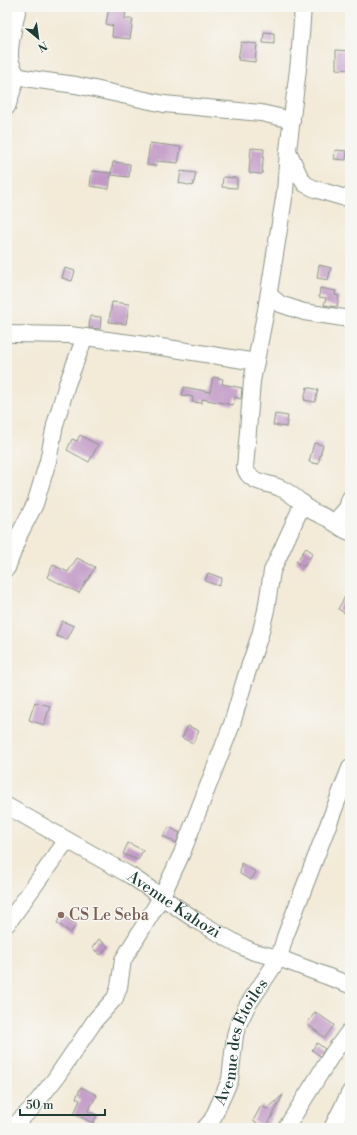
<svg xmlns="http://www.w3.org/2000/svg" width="357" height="1135" font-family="'Libre Bodoni',serif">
<rect width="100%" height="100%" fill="#f6f6f2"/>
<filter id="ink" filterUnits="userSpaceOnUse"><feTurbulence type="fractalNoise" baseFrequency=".025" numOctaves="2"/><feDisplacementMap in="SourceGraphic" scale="8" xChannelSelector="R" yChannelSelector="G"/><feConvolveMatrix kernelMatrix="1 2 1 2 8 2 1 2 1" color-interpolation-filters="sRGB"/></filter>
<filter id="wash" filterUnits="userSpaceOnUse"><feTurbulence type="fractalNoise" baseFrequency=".012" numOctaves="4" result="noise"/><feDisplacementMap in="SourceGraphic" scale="16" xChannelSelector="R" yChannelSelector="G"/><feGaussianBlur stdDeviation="0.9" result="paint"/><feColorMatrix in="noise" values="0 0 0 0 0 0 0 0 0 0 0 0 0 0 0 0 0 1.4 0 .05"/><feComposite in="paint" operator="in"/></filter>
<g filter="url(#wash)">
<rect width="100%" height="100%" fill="#f3ead8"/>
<g id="blocks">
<path fill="#c198c6" d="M109 7H126L125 19H133L130 39 112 37 113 26 106 24Z
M264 32 274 33V44L263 43Z
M241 42 257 44 255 62 238 60Z
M336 50 350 51V70L336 69Z
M150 143 181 147 178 163 157 161 156 166 147 165Z
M251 148 264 149 262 174 249 173Z
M335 150 347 151 346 160 334 159Z
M113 162 130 164 129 177 111 175Z
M92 171 111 173 109 189 90 186Z
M181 171 196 173 193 186 179 183Z
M223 177 237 178V188L222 187Z
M319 265 331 268 328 280 317 278Z
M65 268 75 271 72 281 62 278Z
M320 288 336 291 335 295 339 296 337 307 324 305 326 298 319 297Z
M112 302 129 304 126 324 109 322Z
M90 316 101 317 100 329 89 328Z
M213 377 223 379 222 384 242 388 241 399 235 397 233 405 202 399V403L192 402 193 397 182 395 184 387 210 392Z
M307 387 318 390 315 402 304 400Z
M275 414 288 416 286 427 273 425Z
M80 435 98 445 89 462 67 450 72 439 77 441Z
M314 443 323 445 318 464 309 462Z
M306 548 313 553 304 567 296 562Z
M77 558 95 567 88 580H87L79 593 47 577 53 565 68 572Z
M208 573 222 578 219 586 205 581Z
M350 588V616L338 609Z
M62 621 74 626 67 640 56 636Z
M35 702 50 706 44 725 29 720Z
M188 726 199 731 193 743 182 738Z
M169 827 180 833 176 843 163 836Z
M128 843 143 850 138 860 123 854Z
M241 863 256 872 251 880 240 874Z
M61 915 76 924 71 933 57 923Z
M99 939 108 946 101 955 92 948Z
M315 1012 334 1025 325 1038 307 1024Z
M317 1043 325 1049 320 1056 312 1050Z
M81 1087 97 1095 88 1111 97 1115 93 1123 74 1114 80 1100 76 1098Z
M283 1095 266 1128 253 1121 261 1106 267 1109Z"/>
</g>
</g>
<g filter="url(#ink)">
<use href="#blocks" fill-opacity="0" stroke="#899486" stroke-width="1"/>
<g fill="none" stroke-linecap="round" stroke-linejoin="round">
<g stroke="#899486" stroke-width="18">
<g id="minor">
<path d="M303 7 299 61 288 150 285 192 266 310 252 381 245 468C250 484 267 482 280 488 292 493 300 502 310 510 317 514 325 516 332 521 338 525 343 530 350 532"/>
<path d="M17 76 31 79 76 85 164 104 261 113 292 120"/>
<path d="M7 107 17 76C14 70 11 64 10 58 9 42 15 23 18 7"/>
<path d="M289 153 299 175 305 184 315 189 342 197 350 198"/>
<path d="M269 295 280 304 304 312 350 319"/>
<path d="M7 332 13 334 70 335 168 348 256 362"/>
<path d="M334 523 347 508 350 498"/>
<path d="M7 568 20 533 35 504 48 461 55 425 67 384 85 337"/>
<path id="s1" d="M7 806 131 876 197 921 243 947 254 952 279 958 350 985"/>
<path d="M7 924 67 840"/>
<path d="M12 1128 32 1108 55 1079 96 1019 115 998 119 987 123 960 162 896 182 853 232 724 245 679 260 635 266 610 272 571 303 503"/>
<path id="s2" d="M205 1128 212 1120 230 1080 235 1035 238 1025 247 1006 279 958 285 937 350 768"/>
<path d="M286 1128 333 1053 350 1030"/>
<path d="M332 1128 350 1092"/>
</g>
</g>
<use href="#minor" stroke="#fff" stroke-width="16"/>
</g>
</g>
<circle fill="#8d6e63" stroke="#f6f6f2" stroke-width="1.5" cx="61" cy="915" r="4"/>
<g text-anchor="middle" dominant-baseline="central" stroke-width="3" stroke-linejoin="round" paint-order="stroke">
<g font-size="16" fill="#1f3d34" stroke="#f6f6f2">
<text stroke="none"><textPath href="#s1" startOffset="194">Avenue Kahozi</textPath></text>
<text stroke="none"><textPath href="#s2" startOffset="95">Avenue des Etoiles</textPath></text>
</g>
<g font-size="16" fill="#785e54" stroke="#f6f6f2" text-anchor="start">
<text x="69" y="915">CS Le Seba</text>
</g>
</g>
<rect width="357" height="1135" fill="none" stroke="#f6f6f2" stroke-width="24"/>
<g transform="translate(38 38) rotate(151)" stroke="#f6f6f2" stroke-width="3" paint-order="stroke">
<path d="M0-3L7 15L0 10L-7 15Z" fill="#1f3d34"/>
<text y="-6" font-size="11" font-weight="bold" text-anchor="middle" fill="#1f3d34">N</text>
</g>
<path d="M20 1109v6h85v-6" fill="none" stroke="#1f3d34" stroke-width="2"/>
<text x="26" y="1109" font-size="12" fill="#1f3d34" stroke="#f6f6f2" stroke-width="3" paint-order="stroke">50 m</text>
</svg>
